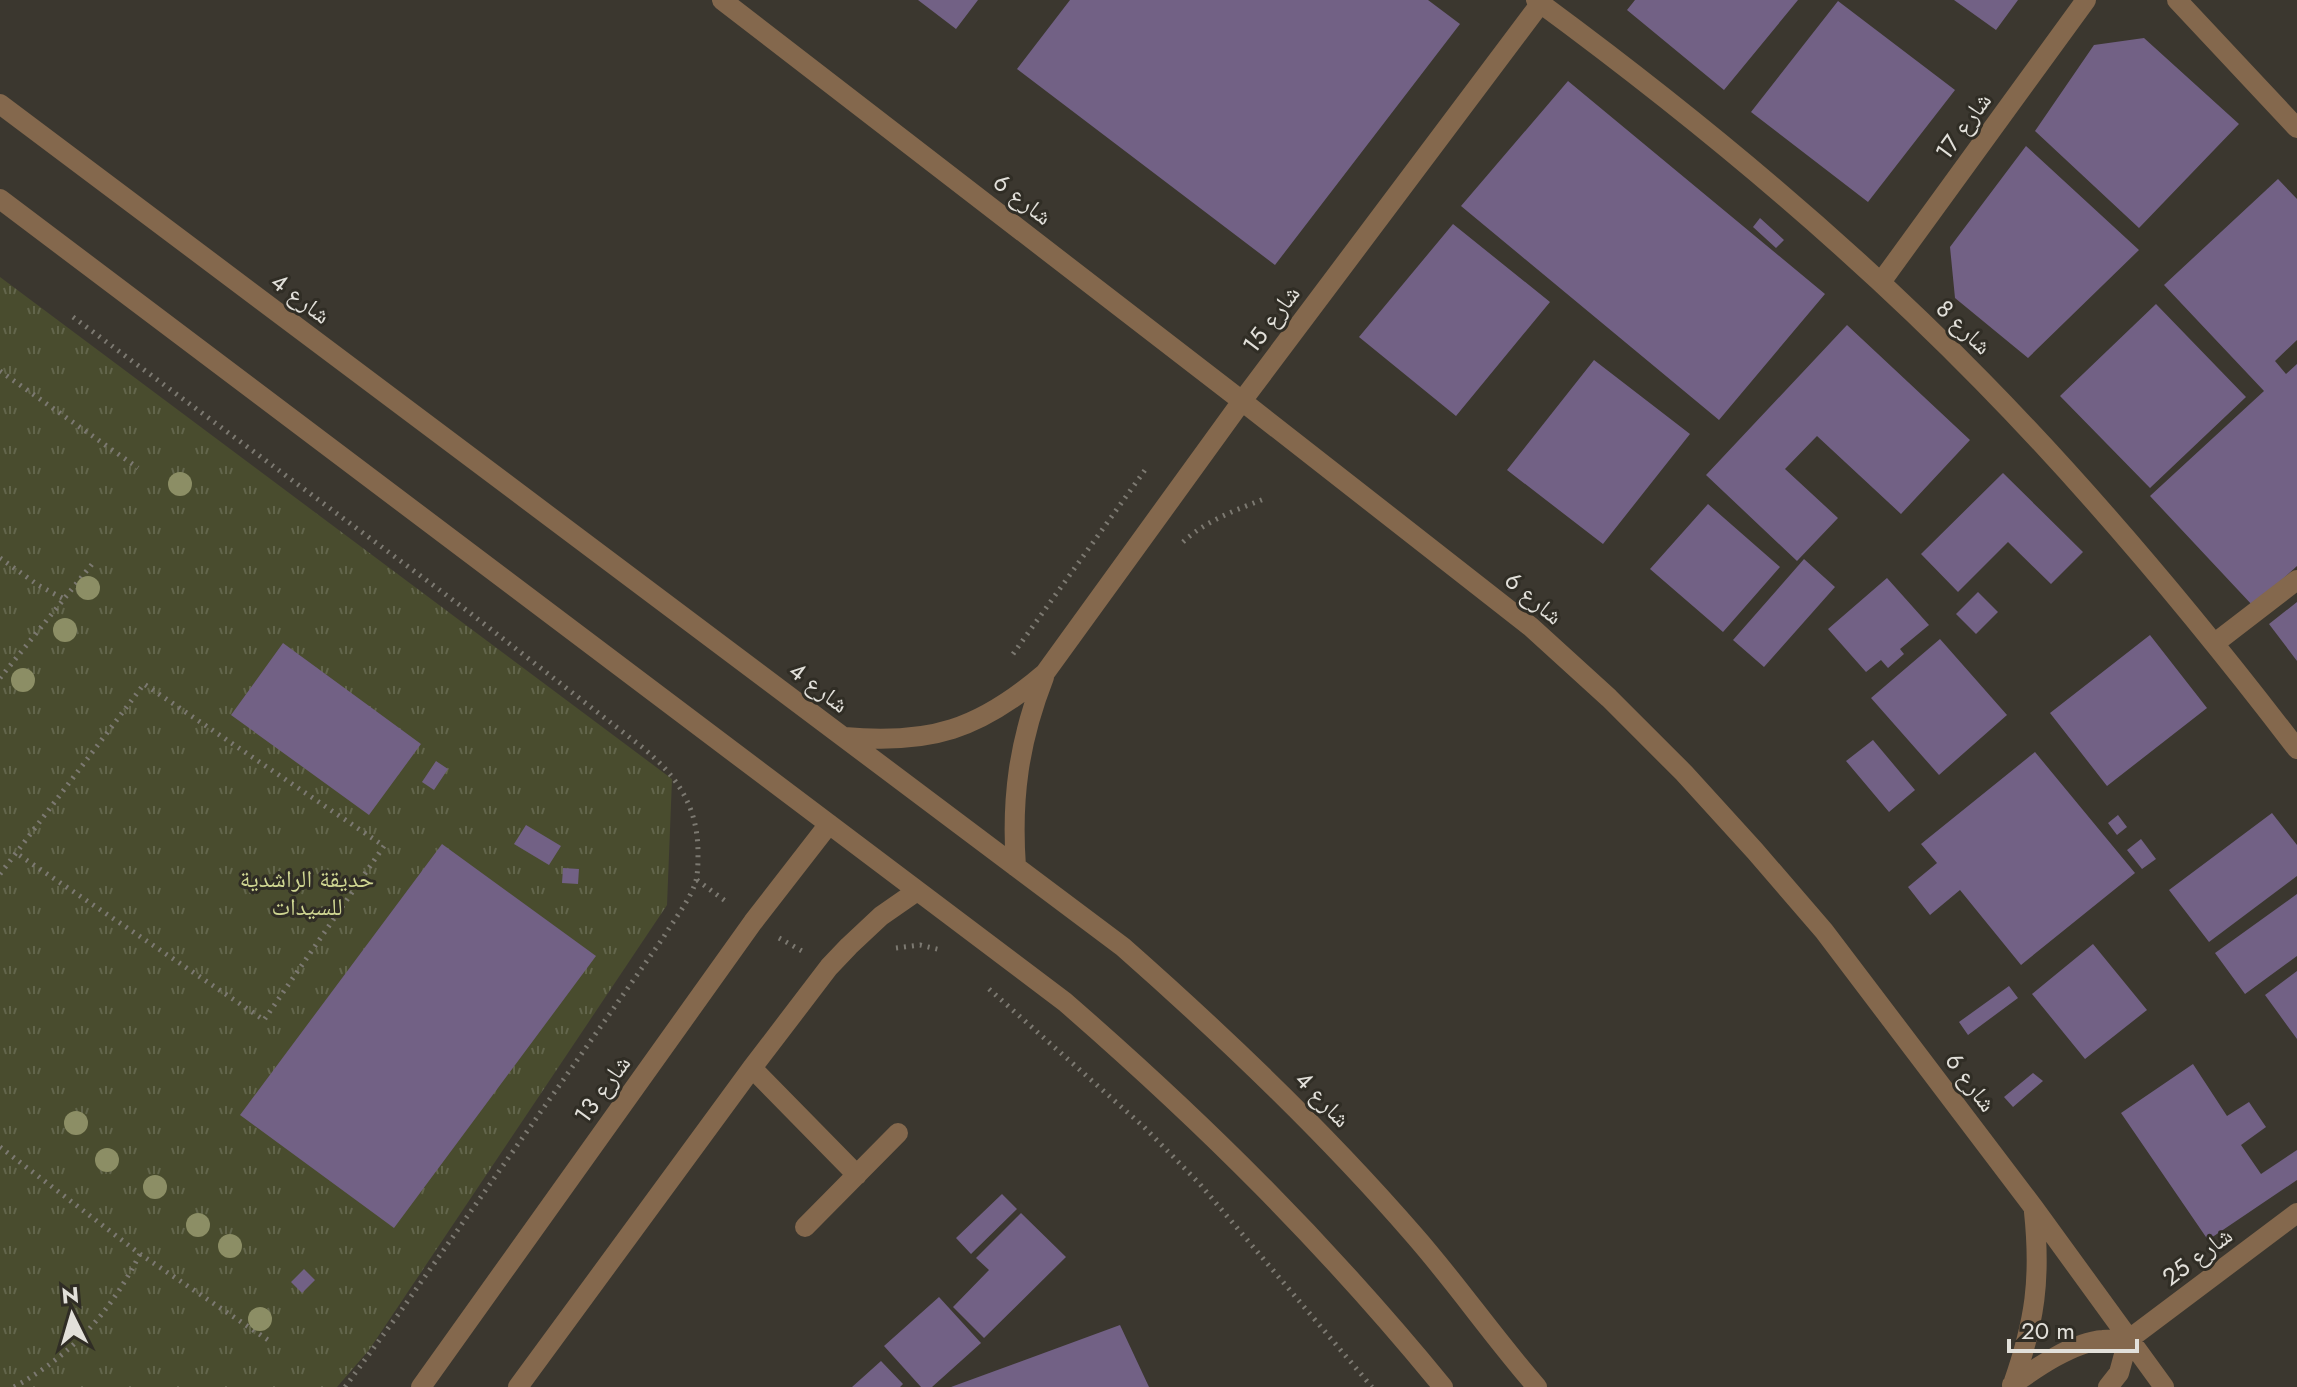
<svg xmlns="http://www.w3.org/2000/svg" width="2297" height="1387" font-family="Jost,'Noto Naskh Arabic',sans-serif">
<defs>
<pattern id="park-tufts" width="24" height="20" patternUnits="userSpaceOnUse" patternTransform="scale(2)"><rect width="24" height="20" fill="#494c2e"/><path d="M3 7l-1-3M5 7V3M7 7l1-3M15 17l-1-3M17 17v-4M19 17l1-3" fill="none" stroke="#63664c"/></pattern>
</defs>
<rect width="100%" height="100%" fill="#3b372f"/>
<path fill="url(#park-tufts)" d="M0 277 672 779 667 905 369 1350 337 1387H0Z"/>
<path fill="#726185" d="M918 0H978L956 29Z
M1070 0H1428L1460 24 1275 265 1017 69Z
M1635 0H1798L1724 90 1627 10Z
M1954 0H2018L1996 30Z
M1838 1 1955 90 1868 202 1751 112Z
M2144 38 2239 124 2139 228 2035 131 2094 45Z
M1568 81 1825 294 1719 420 1461 206Z
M2026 146 2139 250 2028 358 1955 298 1950 247Z
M2278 179 2297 199V340L2275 361 2286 374 2297 364V566L2253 606 2150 496 2264 391 2164 285Z
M1760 218 1784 240 1776 248 1753 227Z
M1453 224 1550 302 1456 416 1359 337Z
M2156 304 2246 397 2150 488 2060 396Z
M1847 325 1970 440 1901 514 1817 436 1785 469 1838 518 1797 561 1706 475Z
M1594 360 1690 434 1603 544 1507 470Z
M2003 473 2083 552 2051 584 2008 542 1958 592 1921 554Z
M1708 504 1780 567 1723 632 1650 569Z
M1804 559 1835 587 1764 667 1733 640Z
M1887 578 1929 625 1900 649 1904 654 1888 668 1881 660 1866 672 1828 629Z
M1978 592 1998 612 1976 634 1956 614Z
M2297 602V661L2269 624Z
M2150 635 2207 708 2107 786 2050 713Z
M1940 639 2007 715 1939 775 1871 698Z
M283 643 421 744 369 815 231 715Z
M1873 740 1915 790 1889 812 1846 761Z
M2035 752 2135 873 2021 965 1960 890 1930 915 1908 887 1937 863 1921 844Z
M436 761 448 769 434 790 422 782Z
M2272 813 2297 845V876L2209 942 2169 890Z
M2118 815 2127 827 2117 835 2108 823Z
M526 825 561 846 549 865 514 844Z
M2141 839 2156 859 2142 869 2127 850Z
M442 844 596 956 394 1228 240 1115Z
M563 868 579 869 578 884 562 883Z
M2297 894V956L2245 994 2215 953Z
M2093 944 2147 1010 2085 1059 2032 994Z
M2297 971V1039L2265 995Z
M2009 986 2018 998 1968 1035 1959 1022Z
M2193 1064 2227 1116 2249 1102 2266 1127 2241 1145 2261 1174 2297 1150V1180L2208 1240 2121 1113Z
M2033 1073 2043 1081 2013 1107 2004 1097Z
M1002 1194 1017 1209 971 1254 956 1238Z
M1021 1213 1066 1257 984 1338 953 1307 989 1270 976 1258Z
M304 1269 315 1280 302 1293 291 1282Z
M939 1297 981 1343 932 1387H921L884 1346Z
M1120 1325 1149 1387H951Z
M881 1361 903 1384 900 1387H852Z"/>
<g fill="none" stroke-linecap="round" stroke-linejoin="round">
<path stroke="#7c7971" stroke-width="5" stroke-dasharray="2 6" stroke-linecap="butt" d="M73 317 461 606 642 747C677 776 698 806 698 853 698 864 698 875 695 884 688 903 673 921 663 938L400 1312 345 1387
M0 371 138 468
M1183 542C1205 521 1236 510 1264 499
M0 558 38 585 64 599
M1013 654 1145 470
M0 678 93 563
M0 874 16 853 144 684 384 846 264 1020 16 853
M697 880 728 903
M779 938 802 951
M896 948 920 945 941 950
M989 989 1144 1127 1199 1183 1372 1387
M0 1147 140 1254 271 1342
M14 1387C72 1355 110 1313 140 1254"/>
<path stroke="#84684d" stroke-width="20" d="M722 0 1242 401 1531 627 1609 698 1684 773 1755 851 1824 931 2034 1208 2164 1387
M1536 0C1694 116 1845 241 1982 381 2096 497 2199 621 2297 749
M2177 0 2297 128
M0 104 1123 947C1225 1037 1324 1131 1414 1235 1457 1284 1494 1338 1537 1387
M0 199 1065 1002C1204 1123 1326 1244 1443 1387
M1881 282 2086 0
M2215 643 2297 580
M844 737C930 745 980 729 1045 673L1242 401 1543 0
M1016 867C1011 798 1019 741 1044 677
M752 1068 857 1175
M805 1227 898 1133
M2013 1384C2035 1321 2041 1279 2034 1212
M2012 1385C2036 1368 2073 1342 2103 1340 2111 1339 2120 1340 2128 1340
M421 1387 753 922 829 824
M518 1387 752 1068 829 967 849 946 881 916 917 891
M2108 1387 2119 1373 2128 1340 2297 1213"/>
</g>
<g fill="#8c8e65">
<circle cx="180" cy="484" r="12"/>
<circle cx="88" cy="588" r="12"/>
<circle cx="65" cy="630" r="12"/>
<circle cx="23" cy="680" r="12"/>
<circle cx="76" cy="1123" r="12"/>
<circle cx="107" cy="1160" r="12"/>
<circle cx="155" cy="1187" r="12"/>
<circle cx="198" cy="1225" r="12"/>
<circle cx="230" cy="1246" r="12"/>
<circle cx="260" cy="1319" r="12"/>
</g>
<g text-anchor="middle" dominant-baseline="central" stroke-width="6" stroke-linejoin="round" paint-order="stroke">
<g font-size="24" fill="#e2e0da" stroke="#302d25">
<text transform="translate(1963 126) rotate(-54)">شارع 17</text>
<text transform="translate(1023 199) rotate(38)">شارع 6</text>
<text transform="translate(301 298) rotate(37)">شارع 4</text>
<text transform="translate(1271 319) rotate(-53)">شارع 15</text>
<text transform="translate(1964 327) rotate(44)">شارع 8</text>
<text transform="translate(1534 598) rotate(40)">شارع 6</text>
<text transform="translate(819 687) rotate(37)">شارع 4</text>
<text transform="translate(1971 1082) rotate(53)">شارع 6</text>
<text transform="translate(602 1089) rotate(-54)">شارع 13</text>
<text transform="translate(1323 1099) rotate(46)">شارع 4</text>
<text transform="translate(2197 1256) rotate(-37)">شارع 25</text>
</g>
<g font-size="24" fill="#cfd692" stroke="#302d25">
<text x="307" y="878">حديقة الراشدية<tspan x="307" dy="28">للسيدات</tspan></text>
</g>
</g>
<g transform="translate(72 1315) rotate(355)" stroke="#302d25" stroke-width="6" paint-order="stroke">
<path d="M0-6L14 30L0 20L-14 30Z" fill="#e2e0da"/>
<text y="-12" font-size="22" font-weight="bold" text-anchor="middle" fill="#e2e0da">N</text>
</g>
<path d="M2009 1339v12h128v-12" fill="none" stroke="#e2e0da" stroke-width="4"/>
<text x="2021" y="1339" font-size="24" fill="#e2e0da" stroke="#302d25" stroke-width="6" paint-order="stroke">20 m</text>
</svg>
